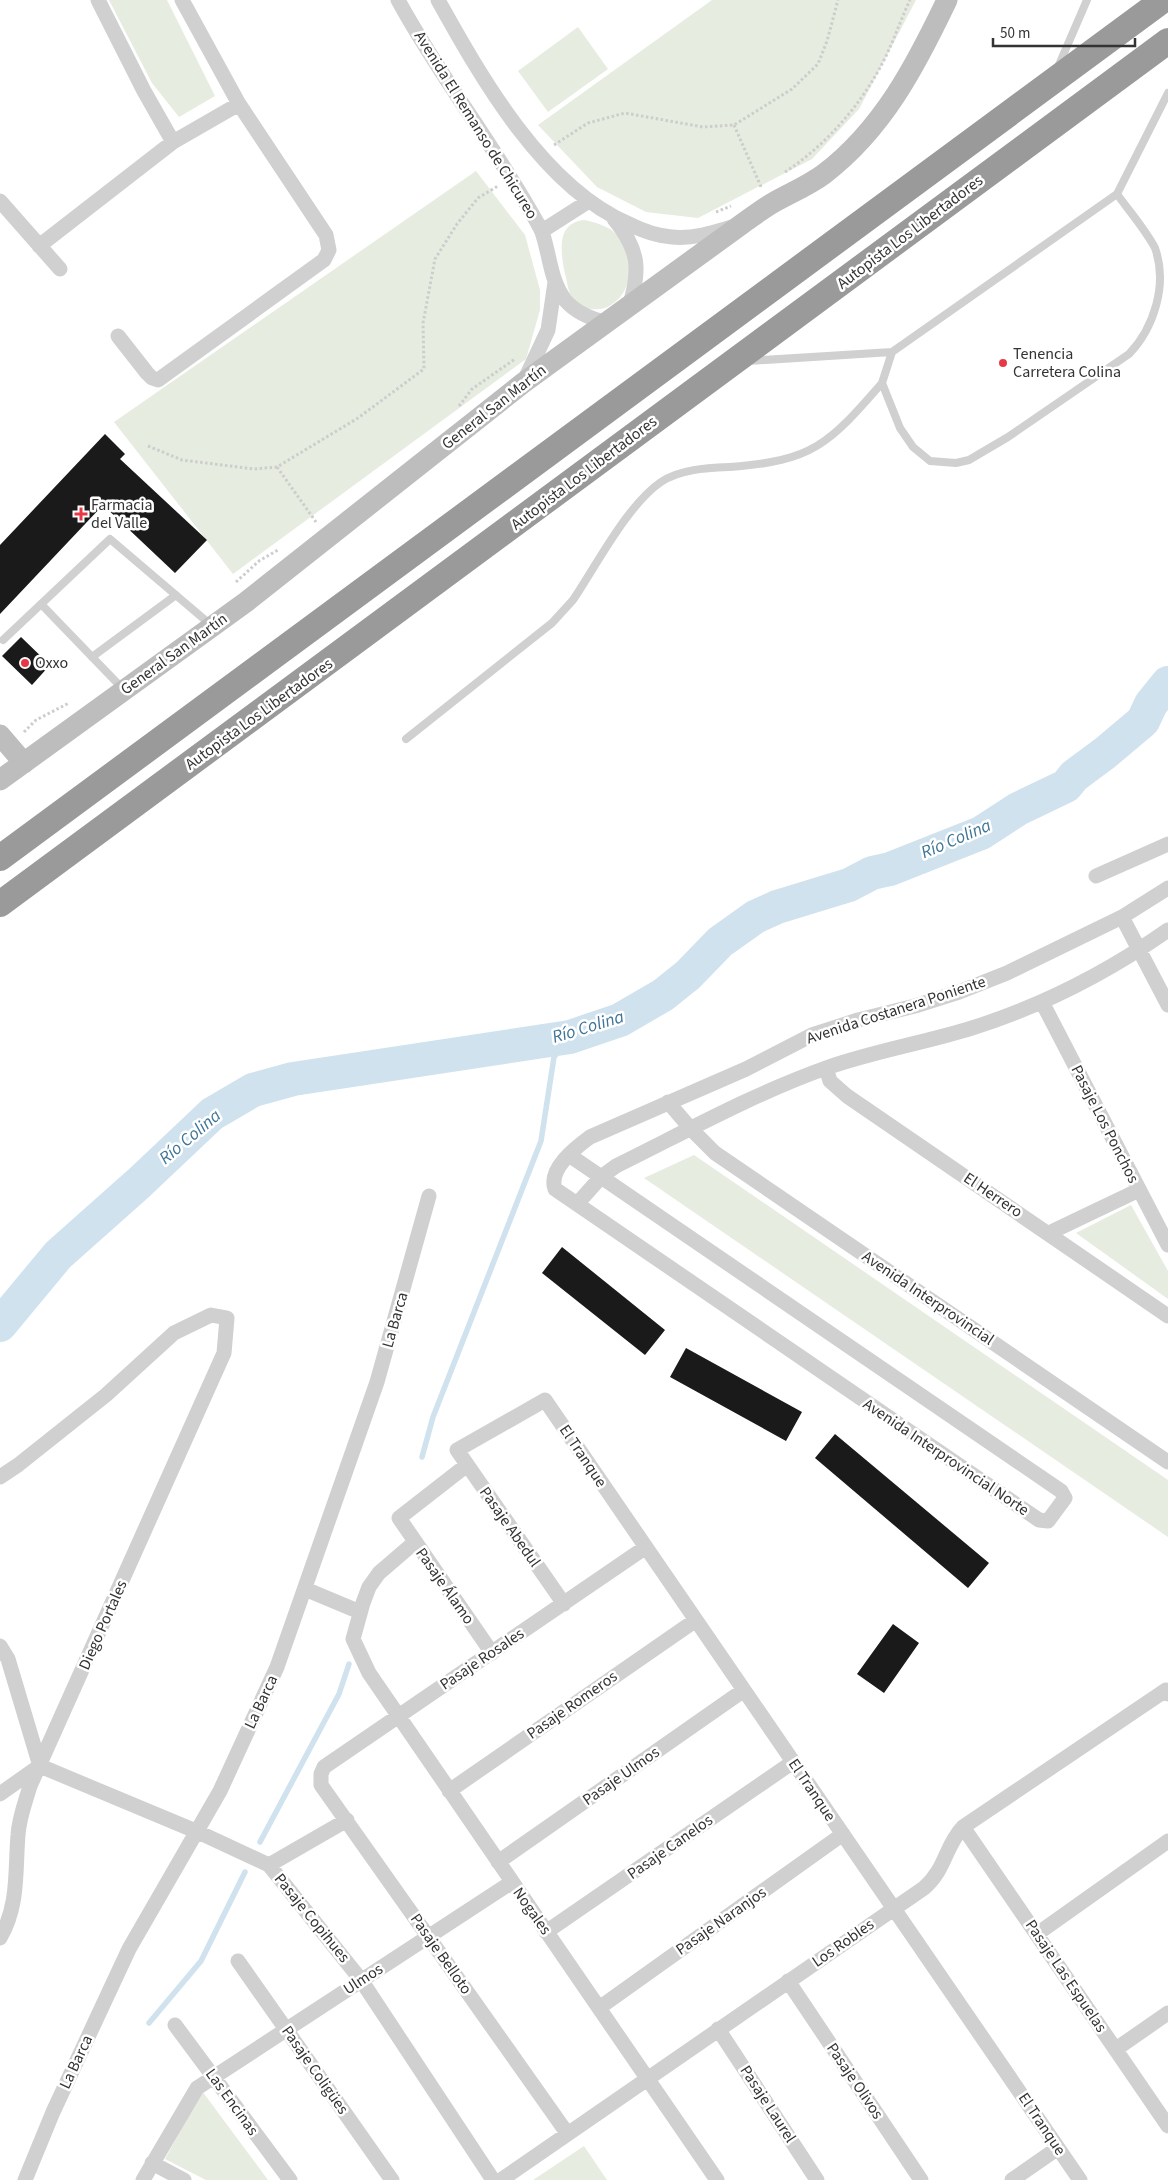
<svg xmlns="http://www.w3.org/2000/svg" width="1168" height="2180" font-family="'Source Sans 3',sans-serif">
<rect width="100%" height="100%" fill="#fff"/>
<path fill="#e6ecdf" d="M109 0H167L215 96 179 117 152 83Z
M712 0H916L859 109 812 159 698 218 646 212 597 187 538 125Z
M578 27 608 69 548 112 518 71Z
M476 171 525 235 540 290V310L526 359 233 574 114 422Z
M585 220C594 222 603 225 610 229 635 246 637 289 611 305 599 313 579 310 571 296 568 290 567 281 565 274 561 254 555 222 585 220Z
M694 1155 1168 1480V1537L644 1178Z
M1131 1205 1168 1271V1299L1076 1233Z
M202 2091 268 2180H206L165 2159Z
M584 2146 607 2180H533Z"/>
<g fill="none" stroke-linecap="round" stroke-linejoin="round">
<path stroke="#cfe2ee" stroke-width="5.5" d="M422 1457 433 1417 541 1141 554 1057 570 1037
M260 1842 339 1694 349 1664
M149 2023 201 1961 245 1872"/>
<path stroke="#cfe2ee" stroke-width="34" d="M0 1325 58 1255 139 1183 212 1114 253 1090 293 1079 570 1037 620 1020 663 995 688 975 720 942 755 917 777 907 849 885 872 873 890 869 981 833 1018 809 1066 786 1074 776 1105 753 1143 721 1151 704 1168 683"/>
</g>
<path fill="#1a1a1a" d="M105 434 125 454 120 459 207 540 175 573 103 505 0 614V545Z
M21 637 50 665 32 685 2 656Z
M562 1247 665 1330 645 1355 542 1273Z
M686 1348 802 1412 786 1441 670 1377Z
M835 1434 989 1563 968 1588 815 1458Z
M893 1624 919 1643 884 1693 857 1674Z"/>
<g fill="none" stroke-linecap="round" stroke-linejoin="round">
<path stroke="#cdcdcd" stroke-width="3" stroke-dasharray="2.5 2.5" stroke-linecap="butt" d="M734 125 762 189
M554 145 588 123 625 113 703 127 734 125 792 89 818 64 827 41 838 0
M785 172C825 146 860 106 882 64 893 43 900 21 910 0
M716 212 731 206
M459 406 472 389 515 359
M148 446 182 460 254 469 277 467 358 418 424 369 423 323 435 259 457 224 478 198 498 186
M277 467 316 522
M236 582 259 561 278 550
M24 732 36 720 69 703"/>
<path stroke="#d0d0d0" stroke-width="8" d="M1058 67 1087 0
M892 352 882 383 900 428 913 447 930 461 956 463 969 460 1008 437 1129 354C1154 328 1168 284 1155 248 1145 229 1129 211 1117 194
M748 361 892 352 1117 194 1168 93
M41 604 123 689
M3 640 110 539 211 625
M92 657 176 595
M406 739 552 623 573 600C596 566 628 504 661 482 680 469 707 468 730 467 813 461 829 444 882 383"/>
<path stroke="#d0d0d0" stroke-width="15" d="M98 0 144 91 173 142
M398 0C438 74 490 139 531 212 535 219 539 225 542 232 550 255 550 280 565 300 576 313 591 319 608 323
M438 0C482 79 543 187 629 224 643 231 657 236 672 237 692 239 713 233 732 227
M0 201 60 269
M614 219C639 249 641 270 629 307
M542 231 589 201
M39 246 173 142 239 104
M118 336 147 373 152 378 158 380 324 260 329 250 326 235 239 104 182 0
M526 377 548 330 555 282
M1096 876 1168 844
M1122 917 1168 1005
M1042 1002 1168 1245
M826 1068 830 1081 847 1096 1168 1316
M668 1102 691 1129 715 1153 1168 1462
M569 1155 1061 1491 1065 1498 1048 1521 1039 1520 555 1189C548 1169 575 1148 590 1137L746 1069 812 1035 858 1020 915 1006 959 992 1007 973 1122 917 1168 888
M577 1204 601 1177 616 1166C685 1132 753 1094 826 1068 874 1051 924 1043 972 1028 1042 1006 1108 972 1168 930
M1049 1233 1139 1190
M467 1465 399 1518 492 1653
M0 1477 18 1465 106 1395 174 1333 211 1315 227 1318 224 1353 30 1786C25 1803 19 1818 18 1835 15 1872 19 1905 0 1938
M415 1542 379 1573 369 1587 363 1603 353 1639 369 1673 717 2180
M305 1589 360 1612
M564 1604 457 1450 545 1400 1080 2180
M0 1646 8 1659 40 1766
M40 1766 198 1832 269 1865 361 1980 493 2180
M449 1791 696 1620
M0 1794 38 1767
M963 1827 1168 2126
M498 1862 744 1690
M269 1865 347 1820
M546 1932 793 1762
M1037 1934 1168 1841
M238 1961 392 2180
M788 1981 921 2180
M599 2008 843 1834
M175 2025 290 2180
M718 2029 817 2180
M1116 2049 1168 2013
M567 2133 321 1785V1774L324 1767 646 1547
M152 2163 184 2180
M25 2180 53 2112 129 1949 220 1791 277 1667 377 1382 429 1196
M143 2180 197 2088 512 1882
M501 2180 924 1888C946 1869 945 1846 963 1827L1166 1690 1168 1694
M1012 2180 1058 2148"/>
<path stroke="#bdbdbd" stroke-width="21" d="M0 735 24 763
M0 780 246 602 523 383 742 224C752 217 761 210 771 204 788 194 808 186 824 174 883 129 916 65 947 0"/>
<path stroke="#9a9a9a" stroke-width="26" d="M0 858 1163 0
M0 904 1168 41"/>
</g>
<g fill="#e63946" stroke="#fff" stroke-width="2">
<circle cx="1003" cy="363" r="5"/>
<path d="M78.5 506.5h5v5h5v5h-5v5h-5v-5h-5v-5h5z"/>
<circle cx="25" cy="663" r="5"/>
</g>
<g text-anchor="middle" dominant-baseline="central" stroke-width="5" stroke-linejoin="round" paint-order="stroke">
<g font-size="16" fill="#333" stroke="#fff">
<text transform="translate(476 125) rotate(58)">Avenida El Remanso de Chicureo</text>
<text transform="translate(910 232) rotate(-37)">Autopista Los Libertadores</text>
<text transform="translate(494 407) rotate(-38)">General San Martín</text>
<text transform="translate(584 473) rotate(-37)">Autopista Los Libertadores</text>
<text transform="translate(174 654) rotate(-36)">General San Martín</text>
<text transform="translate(259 714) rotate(-36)">Autopista Los Libertadores</text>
<text transform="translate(896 1010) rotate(-18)">Avenida Costanera Poniente</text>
<text transform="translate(1105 1124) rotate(63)">Pasaje Los Ponchos</text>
<text transform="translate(993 1195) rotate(34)">El Herrero</text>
<text transform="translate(928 1298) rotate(34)">Avenida Interprovincial</text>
<text transform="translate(395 1320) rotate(-74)">La Barca</text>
<text transform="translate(583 1456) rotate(56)">El Tranque</text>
<text transform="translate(946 1457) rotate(34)">Avenida Interprovincial Norte</text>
<text transform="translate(510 1527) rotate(55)">Pasaje Abedul</text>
<text transform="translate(445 1586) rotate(55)">Pasaje Álamo</text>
<text transform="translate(103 1625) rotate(-66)">Diego Portales</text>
<text transform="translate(482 1659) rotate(-34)">Pasaje Rosales</text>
<text transform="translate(261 1702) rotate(-65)">La Barca</text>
<text transform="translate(572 1705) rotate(-35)">Pasaje Romeros</text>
<text transform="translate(621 1776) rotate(-35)">Pasaje Ulmos</text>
<text transform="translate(812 1790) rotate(56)">El Tranque</text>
<text transform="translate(670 1847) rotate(-35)">Pasaje Canelos</text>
<text transform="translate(532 1911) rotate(55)">Nogales</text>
<text transform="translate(312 1918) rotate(51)">Pasaje Copihues</text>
<text transform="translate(721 1921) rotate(-35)">Pasaje Naranjos</text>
<text transform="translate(843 1943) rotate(-35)">Los Robles</text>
<text transform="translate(441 1954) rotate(55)">Pasaje Belloto</text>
<text transform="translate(1066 1976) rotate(56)">Pasaje Las Espuelas</text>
<text transform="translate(363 1979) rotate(-33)">Ulmos</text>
<text transform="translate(76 2062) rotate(-65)">La Barca</text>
<text transform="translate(315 2070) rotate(55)">Pasaje Coligües</text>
<text transform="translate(855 2081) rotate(56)">Pasaje Olivos</text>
<text transform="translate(232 2102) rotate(54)">Las Encinas</text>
<text transform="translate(768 2104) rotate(57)">Pasaje Laurel</text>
<text transform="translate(1042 2124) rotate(56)">El Tranque</text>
</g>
<g font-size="16" fill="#333" stroke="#fff" text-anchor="start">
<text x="1013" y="354">Tenencia<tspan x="1013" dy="18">Carretera Colina</tspan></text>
<text x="91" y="505">Farmacia<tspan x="91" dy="18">del Valle</tspan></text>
<text x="35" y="663">Oxxo</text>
</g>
<g font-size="18" font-style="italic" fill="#3f7597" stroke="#fff">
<text transform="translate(956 839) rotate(-23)">Río Colina</text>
<text transform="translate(588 1027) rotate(-17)">Río Colina</text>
<text transform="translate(190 1137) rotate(-40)">Río Colina</text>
</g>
</g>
<path d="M993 38v8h142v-8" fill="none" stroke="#333333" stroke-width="2.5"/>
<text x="1000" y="38" font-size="15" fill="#333333" stroke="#ffffff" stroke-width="4" paint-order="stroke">50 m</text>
</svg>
